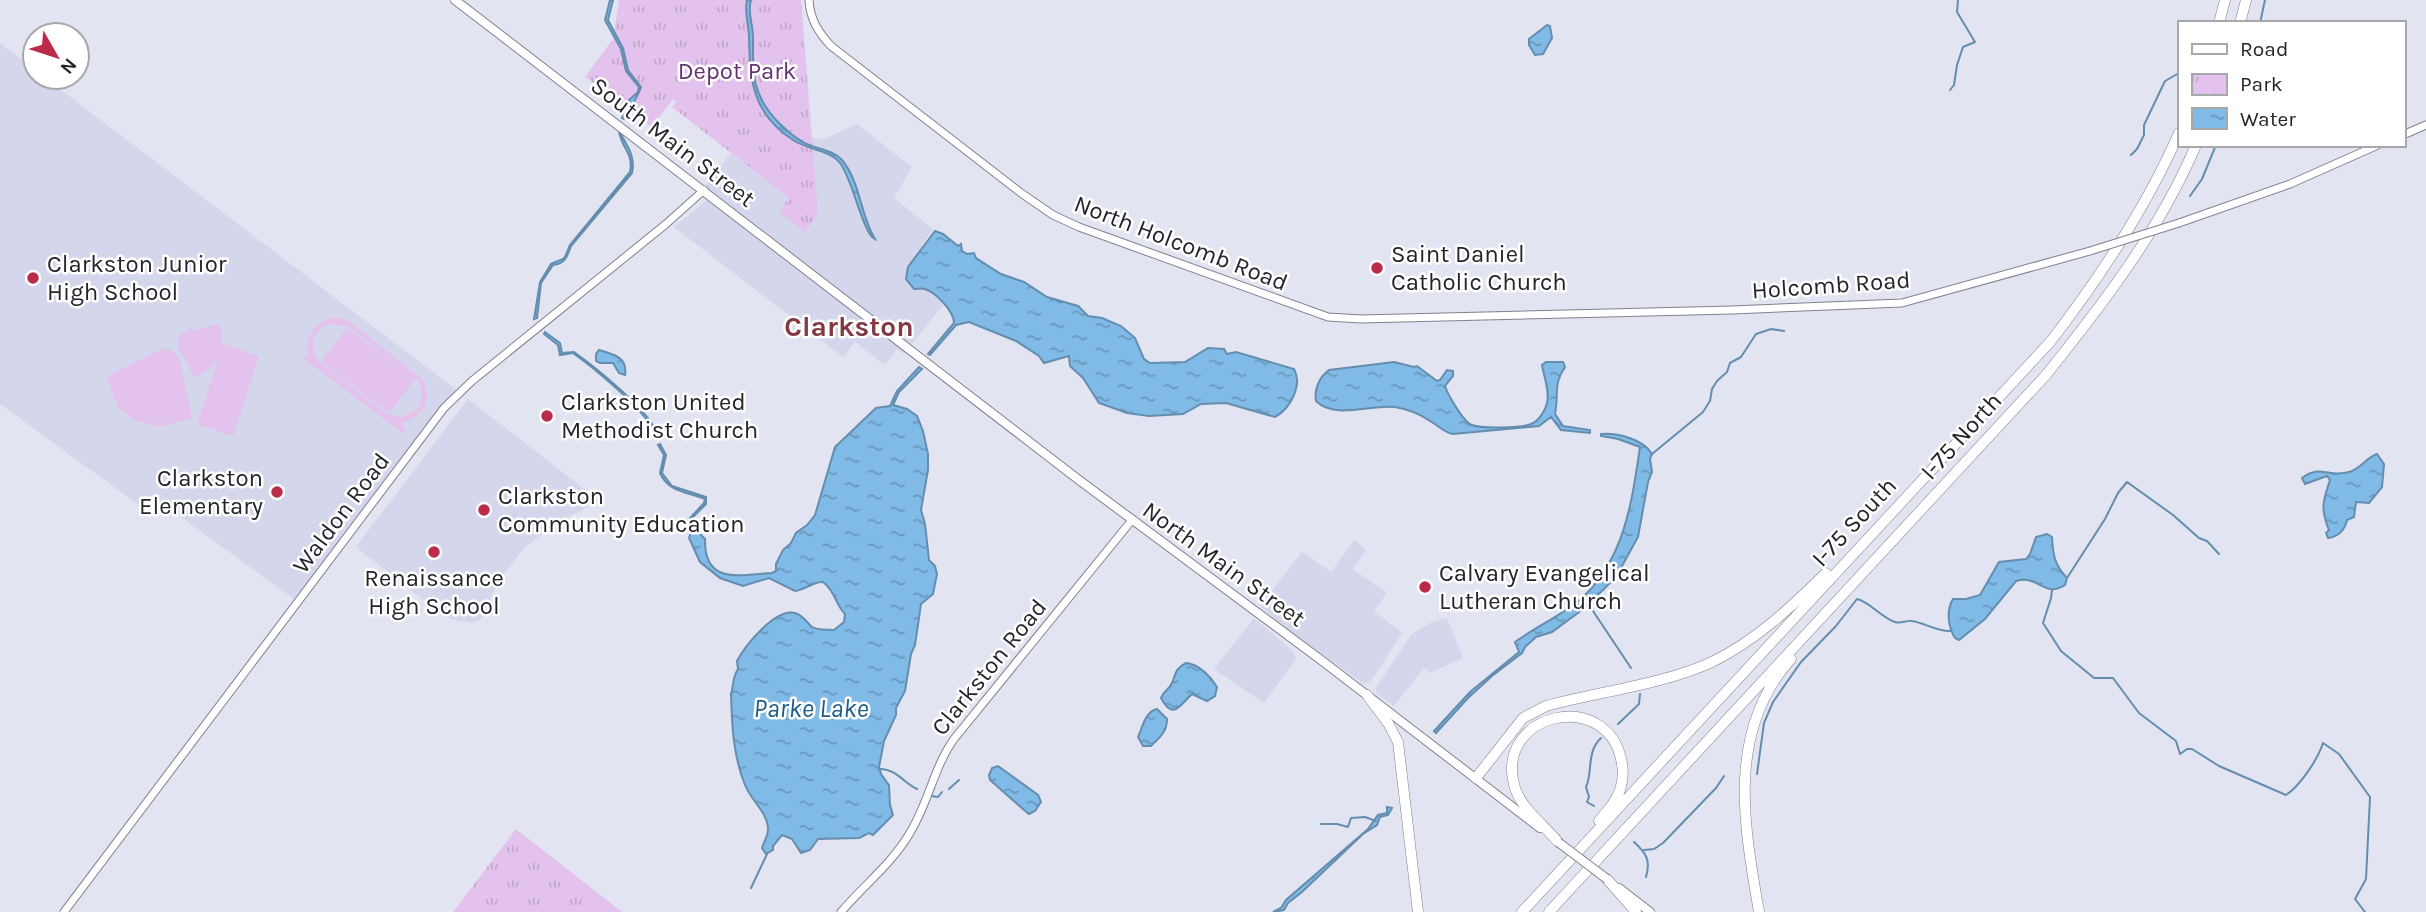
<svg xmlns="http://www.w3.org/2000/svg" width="2426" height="912" font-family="Karla,sans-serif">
<defs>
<pattern id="park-tufts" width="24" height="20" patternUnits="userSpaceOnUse" patternTransform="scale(1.75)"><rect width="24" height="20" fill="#e3c2ed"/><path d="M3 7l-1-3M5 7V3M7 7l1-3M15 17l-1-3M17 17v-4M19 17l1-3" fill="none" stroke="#c3a7cb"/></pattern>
<pattern id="water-ripples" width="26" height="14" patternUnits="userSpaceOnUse" patternTransform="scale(1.75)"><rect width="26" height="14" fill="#80bae7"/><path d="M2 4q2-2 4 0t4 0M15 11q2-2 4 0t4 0" fill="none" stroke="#6997bb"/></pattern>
</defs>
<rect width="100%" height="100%" fill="#e2e4f2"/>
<path fill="#d4d6ec" d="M0 43 35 70V77H44L458 391 298 602 152 496 143 508 0 404Z
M857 124 912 167 894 198 933 229 920 248 942 265 957 287 904 354 897 349 885 365 855 342 843 357 674 227 707 200 706 185 731 153 789 198 818 215 811 138 824 139Z
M468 399 600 501 558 522 525 547 501 577 481 619 472 623 451 619 439 612 357 548 358 544Z
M1355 539 1366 551 1353 569 1387 593 1374 611 1402 633 1374 677 1369 682 1363 683 1292 633 1260 606 1302 552 1331 572Z
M1254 618 1293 651 1296 659 1264 703 1214 669Z
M1447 618 1463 658 1430 673 1424 668 1394 706 1376 693V688L1412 634 1432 622Z"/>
<path fill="#e3c2ed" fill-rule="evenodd" d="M331 318H342L352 323 424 381C432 402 422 418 400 423L407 429 404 434 304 359 308 354C306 336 313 323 331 318ZM329 324 348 326 400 367 347 328 321 361 389 413 416 378C424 388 424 398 417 409L401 417 387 414 319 361C309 346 312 331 329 324Z
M219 324 222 334 221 350 224 344 259 356 233 436 197 424 219 357 207 371 194 377 177 345 179 344 178 339 180 335 192 328 193 331Z
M163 348 164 351 169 349 174 352 176 357 179 356 192 418 160 427 134 420 119 408 106 377Z"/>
<path fill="url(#park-tufts)" d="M619 0H801L818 215 805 232 779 212 789 198 672 107 676 102 673 99 652 127 585 77 613 39Z
M516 829 622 912H453Z"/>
<path fill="url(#water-ripples)" stroke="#648dae" stroke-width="2" d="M610 0H613L608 20 623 48 628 70 641 87C641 89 627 116 624 119L622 118 629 100 638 92 639 87 626 71 621 49 605 20Z
M747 0H751C747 12 753 25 753 37 753 73 751 94 778 122 786 130 793 137 803 142 815 149 832 149 842 160 861 183 860 215 875 239 863 234 853 180 840 163 830 150 806 149 793 140 752 113 750 81 749 37 749 25 744 12 747 0Z
M1547 25 1550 26 1552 38 1543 54 1535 55 1529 45V39Z
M619 131C626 144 636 156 632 173L571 246C567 257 565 264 553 265L541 283 537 318 534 319 540 282 551 264C567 256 562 264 570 245L630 172C634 153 621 148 619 131Z
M935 231 943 234 958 246 961 244 962 251 967 254 974 253 976 258 1001 274 1024 282 1047 297 1078 306 1088 316 1102 318 1121 326 1135 338 1144 359 1150 363 1185 362 1208 348 1224 349 1227 354 1236 352 1294 369C1303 385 1290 409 1275 417L1226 403 1201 404 1183 414 1149 416 1127 413 1099 403 1083 378 1070 366 1069 356 1044 363 1039 356 1016 341 969 322 956 325 930 355 928 354 954 323C954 312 937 293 925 289 922 288 918 289 914 289L906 279 908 267Z
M545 332 560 343 562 353 574 352C595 367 642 405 654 427L653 429C641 407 594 368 573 353L560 355 558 345 544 334Z
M599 350C614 354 628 358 625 375L619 373 613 363H600L596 361V354Z
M1394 362 1414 367 1417 366 1437 381 1440 380 1447 370 1453 371V376L1445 386C1448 395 1464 423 1472 425 1482 429 1522 428 1531 424 1539 421 1545 411 1547 403 1550 391 1544 377 1542 365L1546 362H1563L1565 367C1553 384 1559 394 1555 414L1563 426 1590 430V433L1561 430 1551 417 1539 426 1453 434C1443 432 1439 426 1430 421 1420 414 1407 409 1395 407 1371 404 1335 420 1316 401 1314 390 1319 377 1329 370Z
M919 367 922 369 899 392 893 405 907 409 917 416 923 431 928 454V470L921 510 925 524 929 560 935 566 937 574 933 594 921 604 915 645 911 654 905 691 896 708V715L884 741 879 767 881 774 889 785 890 805 893 815 873 835 869 833 859 838 818 839 810 850 801 853 792 839 782 835 773 846V850L766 854 762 848C764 841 769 835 768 827 766 811 751 800 745 785 733 755 732 726 731 694 734 685 732 678 738 669L737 661C745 646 775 608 795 613 804 616 806 622 812 627 818 631 828 629 834 630L844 622 845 614C835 604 836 592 823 582 814 581 805 590 795 591L769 578 743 586 720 578 700 562 689 538 692 529 690 518 704 503 705 499C688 492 668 492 660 473L664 455 658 445 660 444 666 455 662 473 672 486 706 497V504L692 518 694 528 705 539C704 585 739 575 772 573L776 571V564L783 550 791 543 796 533 807 525 815 515 835 447 876 408 890 406 897 391Z
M1601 434C1618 433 1643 439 1652 454L1650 459 1652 472 1648 482 1638 537 1616 577 1586 607 1552 632 1536 637 1525 647 1522 653 1492 676 1468 698 1436 733 1434 731 1470 692 1519 652 1515 642C1537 626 1563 615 1583 597 1625 557 1632 501 1640 447L1618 439 1601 436Z
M2377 454 2384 464 2382 487 2369 503 2356 502 2354 517 2347 520C2345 530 2338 537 2328 538L2326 533 2329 530C2320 508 2323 501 2330 480L2327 476 2305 484 2302 478C2320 464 2329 478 2349 472 2360 469 2366 458 2377 454Z
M2047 534 2052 537C2053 555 2054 564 2067 578L2065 585C2044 599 2039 574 2016 581L1985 619 1959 640 1955 638C1948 627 1946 610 1953 599H1966L1980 595 1999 562 2026 559 2030 554 2036 537Z
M1186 663C1199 664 1211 677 1217 687L1215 696 1207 701 1192 694C1180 705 1173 721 1161 698 1163 691 1169 690 1172 683 1176 673 1175 669 1186 663Z
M1157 709 1167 719C1167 732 1160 737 1151 746H1143L1138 737C1143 726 1145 712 1157 709Z
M998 766 1038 795 1041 802 1035 811 1029 814 1024 810 990 780 989 775 992 768Z
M1387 807 1392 808 1388 815 1380 817 1377 825 1363 834 1302 892 1288 903 1284 910 1273 912 1281 908 1286 900 1368 829 1378 815 1387 813Z"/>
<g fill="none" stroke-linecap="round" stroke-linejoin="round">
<path stroke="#648dae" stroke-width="2" d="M2260 23 2265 0
M1950 90 1954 85 1957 65 1963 47 1975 42 1957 12 1958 0
M2131 155 2137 149 2144 135V125L2165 81 2179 73
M2190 196 2202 179 2216 145
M1652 454 1703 412 1710 401 1712 389 1717 381 1727 372 1730 363 1741 357 1756 334 1771 329 1784 331
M2067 578 2105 519 2118 493 2127 482 2173 515 2199 538 2207 541 2219 554
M2052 590 2051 598 2043 623 2061 651 2094 678H2113L2139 713 2176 741 2180 754 2187 749H2192L2219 766 2286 795C2300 786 2318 759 2323 743L2339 754 2370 797 2366 879 2355 899 2365 912
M1589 605 1631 668
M1618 724 1639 704 1640 694
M880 769C896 769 904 783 917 789
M1757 774 1764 723 1773 702 1801 662 1836 626 1857 599C1870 602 1882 618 1895 622 1900 624 1907 620 1912 621 1925 623 1938 632 1951 631
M949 789 959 780
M932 796 938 797 942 792
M1594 806 1587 802 1589 797 1586 787C1593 772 1586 752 1601 738
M1321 824H1337L1348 827 1351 818 1365 817 1376 821
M1634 842C1646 853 1651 860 1646 877
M1644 850 1654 849 1663 843 1716 788 1724 776
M751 888 767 854"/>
<g stroke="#81828f" stroke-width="9">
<path id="secondary" d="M809 0C810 19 818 32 831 46L1021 193 1053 215 1079 227 1328 317 1361 319 1732 310 1902 303 2090 251
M2403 135 2426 125
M2179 223 2290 184 2378 145
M64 912 444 408 472 381 666 224 704 190
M841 912C864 885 893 863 911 831 929 801 934 767 954 739L1132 520"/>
</g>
<g stroke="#81828f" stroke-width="10">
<path id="primary" d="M455 0 1079 480 1325 663 1540 828
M1619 888 1650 912"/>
</g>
<g stroke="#81828f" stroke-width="11">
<path id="highway" d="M2219 23 2225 0
M2240 23 2246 0
M1367 695 1388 723 1398 742 1418 912
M1476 778 1523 718 1546 706C1597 692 1665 684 1712 662 1757 640 1791 607 1826 573
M1558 842C1545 826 1521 808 1515 788 1492 712 1610 686 1622 764 1624 775 1622 790 1615 800 1611 808 1604 814 1599 821
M1607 879 1636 912
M1522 912 2051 341C2101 276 2146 208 2179 133
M1549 912 2046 375C2103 304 2160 230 2196 145
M1759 912C1744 825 1726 731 1791 659"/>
</g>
<use href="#secondary" stroke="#fff" stroke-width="7"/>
<use href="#primary" stroke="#fff" stroke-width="8"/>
<use href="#highway" stroke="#fff" stroke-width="10"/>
<g stroke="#81828f" stroke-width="9" stroke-linecap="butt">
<path id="secondary-bridge" d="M2090 251 2179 223"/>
</g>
<g stroke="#81828f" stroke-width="10" stroke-linecap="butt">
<path id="primary-bridge" d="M1558 842 1607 879"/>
</g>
<use href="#secondary-bridge" stroke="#fff" stroke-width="7"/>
<use href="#primary-bridge" stroke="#fff" stroke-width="8"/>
</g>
<g fill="#bc2b49" stroke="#fff" stroke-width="2.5">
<circle cx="1377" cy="268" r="7"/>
<circle cx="33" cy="278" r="7"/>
<circle cx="547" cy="416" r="7"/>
<circle cx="277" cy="492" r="7"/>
<circle cx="484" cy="510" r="7"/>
<circle cx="434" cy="552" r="7"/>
<circle cx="1425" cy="587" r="7"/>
</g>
<g text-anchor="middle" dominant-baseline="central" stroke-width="5" stroke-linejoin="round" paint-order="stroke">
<g font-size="24" fill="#653374" stroke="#fff">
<text x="737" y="71">Depot Park</text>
</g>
<g font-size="24" fill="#24252a" stroke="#fff">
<text transform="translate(673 142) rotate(37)">South Main Street</text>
<text transform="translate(1181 243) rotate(21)">North Holcomb Road</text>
<text transform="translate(1831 285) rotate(-4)">Holcomb Road</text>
<text transform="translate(1961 436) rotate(-48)">I-75 North</text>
<text transform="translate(341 513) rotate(-53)">Waldon Road</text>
<text transform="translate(1854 522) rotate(-47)">I-75 South</text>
<text transform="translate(1224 564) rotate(36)">North Main Street</text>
<text transform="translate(989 667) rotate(-51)">Clarkston Road</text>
</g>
<g font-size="24" fill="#24252a" stroke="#fff" text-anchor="start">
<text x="1391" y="254">Saint Daniel<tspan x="1391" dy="28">Catholic Church</tspan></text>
<text x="47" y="264">Clarkston Junior<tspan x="47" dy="28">High School</tspan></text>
<text x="561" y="402">Clarkston United<tspan x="561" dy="28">Methodist Church</tspan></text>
<text x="263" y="478" text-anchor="end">Clarkston<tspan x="263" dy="28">Elementary</tspan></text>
<text x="498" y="496">Clarkston<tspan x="498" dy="28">Community Education</tspan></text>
<text x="1439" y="573">Calvary Evangelical<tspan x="1439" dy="28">Lutheran Church</tspan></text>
<text x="434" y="578" text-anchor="middle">Renaissance<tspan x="434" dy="28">High School</tspan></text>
</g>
<g font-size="26" font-style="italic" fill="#1c5d88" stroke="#fff">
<text x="811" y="708">Parke Lake</text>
</g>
<g font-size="28" font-weight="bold" fill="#823942" stroke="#fff">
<text x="849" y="326">Clarkston</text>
</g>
</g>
<rect x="2178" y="21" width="228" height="126" fill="#ffffff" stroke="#a7a8aa" stroke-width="2"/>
<rect x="2192" y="44" width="35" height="10" fill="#ffffff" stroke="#a7a8aa" stroke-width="2"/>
<text x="2240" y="56" font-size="21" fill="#24252a">Road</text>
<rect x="2192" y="74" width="35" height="21" fill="url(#park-tufts)" stroke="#a7a8aa" stroke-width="2"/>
<text x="2240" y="91" font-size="21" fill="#24252a">Park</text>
<rect x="2192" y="108" width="35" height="21" fill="url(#water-ripples)" stroke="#a7a8aa" stroke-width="2"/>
<text x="2240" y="126" font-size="21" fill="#24252a">Water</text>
<g transform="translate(56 56) rotate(129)"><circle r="33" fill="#ffffff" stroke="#a7a8aa" stroke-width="2"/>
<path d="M0-5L12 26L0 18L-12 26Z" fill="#bc2b49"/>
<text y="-10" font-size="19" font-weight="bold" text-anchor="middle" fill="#24252a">N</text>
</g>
</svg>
